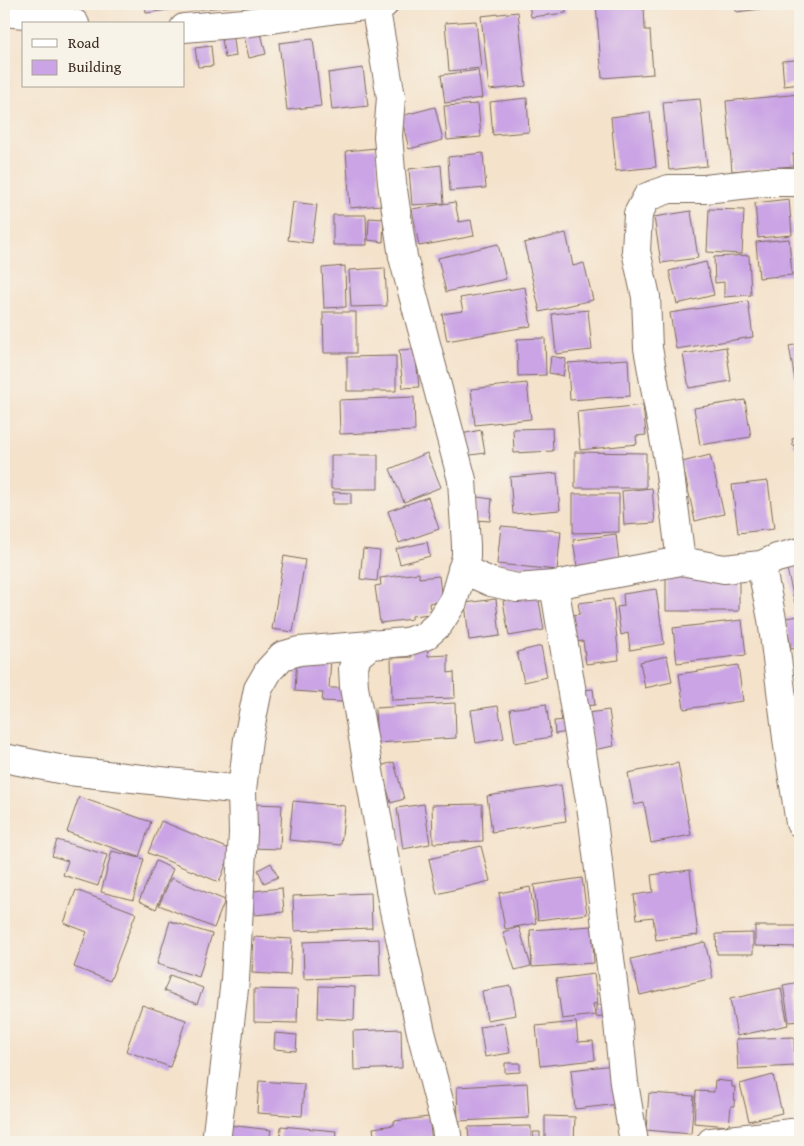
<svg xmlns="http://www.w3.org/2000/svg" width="804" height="1146" font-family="'Gentium Book Plus',serif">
<rect width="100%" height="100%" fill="#f7f3e8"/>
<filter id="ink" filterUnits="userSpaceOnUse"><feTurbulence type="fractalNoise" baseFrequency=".02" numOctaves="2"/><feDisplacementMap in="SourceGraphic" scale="10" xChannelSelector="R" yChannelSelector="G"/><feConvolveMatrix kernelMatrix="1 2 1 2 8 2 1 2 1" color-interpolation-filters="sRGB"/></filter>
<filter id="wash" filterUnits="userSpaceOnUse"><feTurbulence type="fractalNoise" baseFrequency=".0096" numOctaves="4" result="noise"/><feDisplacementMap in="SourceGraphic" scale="20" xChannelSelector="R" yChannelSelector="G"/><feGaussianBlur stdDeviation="1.12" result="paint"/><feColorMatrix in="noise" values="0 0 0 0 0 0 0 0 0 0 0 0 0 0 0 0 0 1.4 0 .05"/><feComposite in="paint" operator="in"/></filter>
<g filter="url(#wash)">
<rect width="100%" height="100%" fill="#f4e2cb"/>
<g id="blocks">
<path fill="#caa4e5" d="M145 4H175V9L146 13Z
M191 4H244V5L191 10Z
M529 4H565L566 13 531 17Z
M596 4H644L645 30H650L653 74 602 78Z
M735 4H795V5L736 12Z
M518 12 526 86 489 90 481 16Z
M476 21 481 68 449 71 445 23Z
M233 31 236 56 225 58 221 33Z
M261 33 266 54 249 58 244 36Z
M313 39 321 106 287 110 279 43Z
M211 46 213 66 198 67 195 48Z
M796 60V70H800V84L784 86 782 61Z
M363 68 368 106 332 110 328 73Z
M478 70 482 98 445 103 441 75Z
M800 94V153L793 154 794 166 732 171 726 101Z
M527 98 529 132 493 135 490 102Z
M700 99 707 166 669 170 663 102Z
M478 104 481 137 447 140 444 106Z
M435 107 443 140 409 149 401 116Z
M650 112 656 167 616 171 611 117Z
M376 148 381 205 350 208 346 151Z
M483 153 486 188 450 191 448 157Z
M441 165 444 203 412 205 409 169Z
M789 199 792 235 758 238 755 203Z
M293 202 317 205 312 243 288 240Z
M455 202 459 222 471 220 474 236 419 246 412 209Z
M709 209 744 210 742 254 707 252Z
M691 211 698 258 661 263 654 217Z
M333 215H366L367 245H333Z
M369 218 384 219 383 242 368 240Z
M566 233 573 266 584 263 593 300 540 312 524 243Z
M789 239 792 275 759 278 756 242Z
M498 244 506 279 446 292 438 258Z
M749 255 751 295 724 297V282L715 283 714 257Z
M706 262 714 295 677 304 669 271Z
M345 266 346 307 324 308 322 268Z
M385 268 387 306 351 307 349 270Z
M525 287 531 326 447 341 442 314 463 311 460 298Z
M748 301 753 337 676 349 670 313Z
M588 310 592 350 556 354 552 314Z
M323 312H356V353H324Z
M545 338 546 375 518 376 517 339Z
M800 344V379L795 380 789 346Z
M726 347 731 381 689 388 683 354Z
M415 349 419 387 403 388 399 350Z
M396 356V391H347V357Z
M551 356 566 359 563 376 549 373Z
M628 359 630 396 570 400 568 363Z
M527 383 531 419 475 425 471 389Z
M414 397 415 431 340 434 339 400Z
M745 400 751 437 700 445 694 408Z
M643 405 646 435 636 436 637 444 580 450 577 412Z
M552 428 553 451 514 453 513 429Z
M481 430 485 453 464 456 461 434Z
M800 437V444L793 446 792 439Z
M575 452 646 453V488H575Z
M427 453 441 487 404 502 390 469Z
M331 455H378V489H331Z
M710 455 724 514 695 521 682 462Z
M557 473 560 510 513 514 510 477Z
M768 481 774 529 738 533 732 485Z
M652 488 655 523 624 525 622 491Z
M333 492 351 493V504H333Z
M573 494H619V532L573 533Z
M428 497 439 529 399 543 388 511Z
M477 497 492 499 490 521 474 520Z
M501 526 561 531 557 570 497 564Z
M616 534 619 561 577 566 573 540Z
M427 542 430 556 400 564 396 549Z
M363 549 380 551 377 581 360 579Z
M284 556 305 560 293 632 272 629Z
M800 565V602L795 604 787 569Z
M419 573V578L439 576 442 601 429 603 430 614 412 616V619L380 623 375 586 381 585 380 578Z
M739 574V611H666V575Z
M656 589 664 644 630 650 628 633 621 635 617 607 624 606 623 594Z
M538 595 544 630 509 636 503 601Z
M496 599 500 636 469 640 465 603Z
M613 599 619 660 586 664 583 641 574 642 572 615 580 614 578 603Z
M800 616V648L791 649 786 618Z
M742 620 746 655 677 663 673 628Z
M411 646H427L428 656 448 655V673L454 672 455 698 392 700 391 658 412 657Z
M541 646 547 677 524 682 517 652Z
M297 656 331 658 329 688H343L342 702 322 701 323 693 295 691Z
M667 656 672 682 645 688 640 662Z
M738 665 743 701 684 709 679 674Z
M593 689 595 705 584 706 582 690Z
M799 700H800V731H796Z
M455 703 456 738 377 743 375 708Z
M546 704 551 737 515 743 510 709Z
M498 706 504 738 476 743 471 710Z
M609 710 614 746 593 750 588 713Z
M567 720 568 732 555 734 554 721Z
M394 762 404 799 391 803 380 766Z
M678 763 691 835 651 843 644 803 634 805 628 773Z
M561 785 566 821 492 832 487 796Z
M79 797 151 822 139 857 67 832Z
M293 801 345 806 341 845 289 840Z
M253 804 282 805 280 849 251 848Z
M424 804 430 844 403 849 397 808Z
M482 804 483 841 433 843 432 805Z
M161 821 232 850 219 882 148 853Z
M57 840 107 855 98 886 63 875 68 861 52 856Z
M481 846 490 881 437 894 429 859Z
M112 851 144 859 133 900 101 892Z
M156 861 173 869 156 909 139 901Z
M271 863 278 877 264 883 258 870Z
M690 870 698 935 656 940 653 917 637 919 634 895 653 892 651 875Z
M171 878 225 900 214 928 159 905Z
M582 878 587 914 538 920 534 885Z
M530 887 536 923 505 929 499 893Z
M282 888 284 912 255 915 253 891Z
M76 890 136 913 110 981 74 967 87 932 64 923Z
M371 893 372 928 294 931 293 896Z
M170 921 212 934 199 977 157 964Z
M592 926 594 963 532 967 530 930Z
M755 926H800V947L755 946Z
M519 927 531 966 515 970 503 932Z
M753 933V954H717L716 934Z
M254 937 292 939 290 975 252 973Z
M379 939 380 976 304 979 303 942Z
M705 942 713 978 640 995 631 959Z
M594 974 598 1003 593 1004 595 1015 562 1019 556 979Z
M170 975 203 988 197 1004 164 991Z
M800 982V1021L789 1022 783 985Z
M319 986 355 987 354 1020 318 1018Z
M511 986 516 1015 487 1020 482 991Z
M781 988 788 1025 737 1036 730 999Z
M254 989 298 990 297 1023 254 1022Z
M607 1004 608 1015 596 1017V1005Z
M142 1005 186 1020 170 1067 126 1051Z
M576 1022 578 1042 593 1041 595 1060 540 1066 536 1026Z
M505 1023 510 1053 485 1057 480 1027Z
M401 1029 402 1068 354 1070 353 1031Z
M275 1033 297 1035 296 1051 274 1049Z
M794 1037 795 1066 738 1069 736 1039Z
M505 1063H520V1072L505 1073Z
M614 1065 619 1104 575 1109 571 1070Z
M773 1075 782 1113 749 1121 740 1084Z
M715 1080 732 1082V1087H735L734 1106H731L729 1126 694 1123 696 1091 714 1092Z
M259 1081 304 1084 302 1116 257 1113Z
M527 1083 529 1118 458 1121 457 1087Z
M649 1093 694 1096 691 1134 646 1130Z
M545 1116 575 1117 574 1142H545Z
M429 1117 432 1142H375L373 1128 394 1125V1121Z
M229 1125 271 1130 269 1142H227Z
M281 1126 336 1131 335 1142H280Z
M531 1126V1142H469L468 1127Z
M533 1132H540V1141L534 1142Z"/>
</g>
</g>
<g filter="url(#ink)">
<use href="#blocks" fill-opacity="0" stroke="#7c6a5b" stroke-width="1"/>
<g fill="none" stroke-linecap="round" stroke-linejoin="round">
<g stroke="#7c6a5b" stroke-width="30">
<path id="minor" d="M4 12 35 15 75 24
M184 28 245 23 337 9 384 4
M681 561 724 569 761 565 777 558 800 552
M761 565 772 619 788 746 800 823
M462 569 491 582 517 588 554 585 681 561 669 466 648 348 646 297 636 251 638 214 647 197 669 189H705L767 182H800
M554 585 592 813 618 1023 624 1083 634 1142
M372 644 358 655 353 668 354 687 393 906 421 1032 446 1128 448 1142
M4 758 69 771 242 790
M216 1142 235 980 243 833 242 790 248 739 258 689 269 670 282 656 299 651 406 642 425 636 439 624 453 602 466 557V545L462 480 403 257 392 183 388 136 391 97 375 5
M711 1142 800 1132"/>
</g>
<use href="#minor" stroke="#fff" stroke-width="28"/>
</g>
</g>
<rect width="804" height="1146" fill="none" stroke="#f7f3e8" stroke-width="20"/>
<rect x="22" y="22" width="162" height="65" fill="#f7f3e8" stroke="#aca397"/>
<rect x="32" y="39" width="25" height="8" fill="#ffffff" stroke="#aca397"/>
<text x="68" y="48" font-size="15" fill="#3b2a1e">Road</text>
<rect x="32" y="60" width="25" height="15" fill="#caa4e5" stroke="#aca397"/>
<text x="68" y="72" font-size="15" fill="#3b2a1e">Building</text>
</svg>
